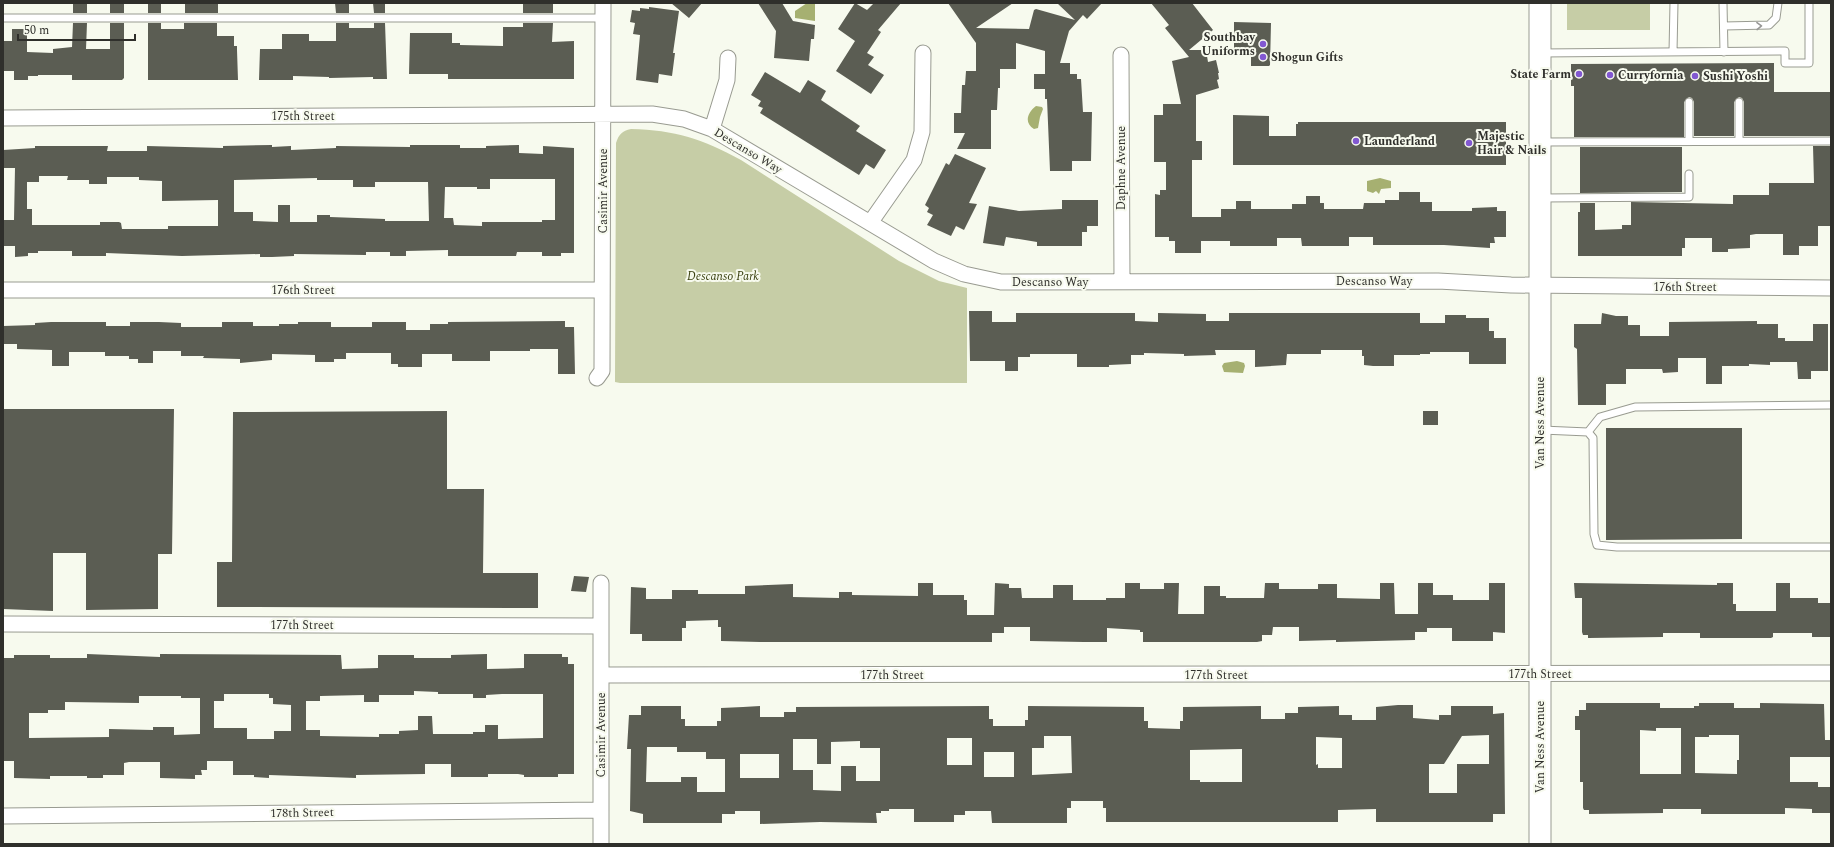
<svg xmlns="http://www.w3.org/2000/svg" width="1834" height="847" font-family="Spectral,serif">
<rect width="100%" height="100%" fill="#f7faee"/>
<path fill="#c6cda6" d="M1567 3H1650V30H1567Z
M631 129C675 130 703 139 741 160L899 261 939 281 967 288V383H620L615 382 616 143C619 134 622 131 631 129Z"/>
<path fill="#a6b071" d="M807 3H815V21L795 18V11Z
M1036 106 1042 107 1043 109 1040 117 1038 128 1034 129C1024 123 1027 113 1036 106Z
M1380 178 1391 181V188L1381 189 1379 194 1376 191 1373 193 1367 191V181Z
M1237 361 1244 363 1245 366 1243 373 1224 372 1222 366 1224 363Z"/>
<path fill="#5b5d53" fill-rule="evenodd" d="M73 3H87V13H73Z
M110 3H124V13H110Z
M148 3H161V13H148Z
M185 3H218V13H185Z
M335 3H349V13H336Z
M373 3H385V13H374Z
M523 3H553V13H523Z
M671 3H702L689 18Z
M758 3H782L793 21 815 25 814 39H811L809 61 774 58 776 31Z
M855 3 867 10 874 3H901L878 30 881 32 867 53 874 57 868 65 884 75 871 94 836 71 855 41 838 29Z
M948 3H1013L976 28 1029 29 1034 10 1036 9 1075 20 1057 3H1102L1087 19 1083 15 1069 31 1060 63H1070V74H1077V79H1081L1083 112H1092L1091 161H1072V171H1050L1047 99H1045V89H1034V74H1045V51L1016 43V69H1000V88H998L997 110H991V149H957L965 133H954V113H961L962 85H965L966 71H976V43Z
M1151 3H1192L1213 30 1189 50H1206L1208 62 1216 60 1219 73H1218L1219 79 1217 80 1219 88 1196 95V141H1202V160H1192V217H1221V209H1236V201H1251V209H1292V204H1306V196H1320V203H1324V209H1363L1364 203H1385V200H1399V192H1420V202H1432V211H1472V208L1497 207V211H1506V237H1494L1495 243H1490V248L1444 245H1373V237H1349V246H1302L1301 238H1277V246H1230V241H1201V253H1175V241H1169V237H1155V194L1160 195V190H1166V162H1154V115H1163V104H1181L1172 61 1189 57 1165 28 1169 25Z
M649 7 679 11 673 53H675L672 76 659 74 658 83 636 80 640 35 633 34 635 23 630 22 632 10 640 11V8L649 9Z
M1234 22 1271 23 1270 65 1269 66H1251V52H1234Z
M73 23H87L86 49H110V23H124V78L122 80H72V75H38V76H28V80H14V71H3V41H12V29H27V52L53 53V49L72 47Z
M148 23H161V29H184V23H217V36H234V46H237V50L238 80H148Z
M336 23H349V28H374V23H385L387 79H373V77L329 78V77L293 76V80H259L260 49H282V34H309V41H336Z
M523 23H553L552 42 574 41V79H448V74H409L410 33H452V43H460V45L503 46V27H523Z
M1774 63V92H1831V136H1744V102L1742 98 1739 97 1734 102V136H1694V102L1692 98 1689 97 1684 102V137H1574V86H1571V64Z
M765 72 800 93 808 80 826 91 821 100 860 126 856 131 886 150 874 169 866 164 859 175 760 113 763 108 758 106 761 101 751 95Z
M1233 115 1269 116V136H1296V124H1298V122H1506V165H1233Z
M272 145V147L291 146V150L336 148V146L410 147V145H460V148H486V146L519 145V153L543 154V146L574 148V253H561V256H542V252H517L516 256H448V250L406 251V256H390V252H366V255L294 254V256L272 257H260V254L182 256 106 253V256H72V251H38V253H28V256L15 257V246H3V220H14L15 168H3V150L35 148V146H108L107 151H147V146L223 148V146ZM39 176H68L67 180H89V184H107V177H139V180L162 181V201L218 200V226H168V229H122L121 223 119 222H100V225H32V209H27V182H39ZM317 178V180H353V187H375V182H428L429 221H385V219L330 217V215H317V222H290V205H278V222L253 221V212H234V180ZM490 179H555V220H542V222H482V226L454 225 453 218H444L445 187H477V189H490Z
M1813 146H1831V226H1818V246H1799V255H1783V234H1756L1750 235V248L1728 249V252H1712V238H1685V248H1682V256H1578V212H1580V203H1595V230L1622 229V225H1631V202L1733 204V195H1769V183H1814Z
M1580 147H1682V192L1580 193Z
M955 154 986 168 969 203 977 204 964 230 956 226 951 236 927 225 933 215 927 212 929 208 925 205 946 163 949 165Z
M1062 200H1098V226H1087V232H1082V246H1037V242L1006 237 1004 246 983 243 989 206 1019 211 1062 209Z
M969 311H992V322H1016V313H1135V321L1158 322V313L1206 314V321H1229V313H1420V323H1445V315H1466V318H1489V331H1494V338H1506V364H1469V352H1430V354H1420V355H1394V366H1373L1364 365V356H1362V350H1321V354H1287L1286 365 1255 367V350H1215L1216 355 1184 356V354L1144 353V355H1131V364L1109 365V367H1077V354H1030V357H1018V371H1005V361H970Z
M1602 313 1616 316H1628V325H1640V336H1669V322L1757 321V324H1778V338H1785V341H1813V324H1828V371H1811V379H1798L1797 362H1770V365L1749 364V366H1722V384H1706V358H1678V372L1663 373 1662 369H1626V384H1606V405H1578L1577 349 1574 347V324H1601Z
M565 321V327H574L575 374H558V349H530V351H490V361H452V354H422V367H398V364H391V353H346V359H334V362H315V355L272 354V360L240 363V359L203 358 204 356H181V351H153V363H138V359H129V356H105V352H69V366H52V350L17 349V344H3V326L35 325V323L51 322H106V326H130V322H159L181 323V327H222V322H253V326H279V324H298V322H331V327H372V322H406V330H430V324H448V322Z
M3 409H174L172 554H158V609L86 610V553H53V611L3 609Z
M447 411V489H484L483 573H538V608L217 607V562H232L233 412Z
M1423 411H1438V425H1423Z
M1606 428H1742V539L1606 540Z
M574 576 589 577 586 592 571 591Z
M918 583H933V595H964V600H967V615H994L995 583 1009 584V588H1021L1022 598H1053V585H1073V600H1106V598H1125V583H1140V589H1164V583H1179L1178 614H1204V586H1220V596H1226V598H1264L1265 583H1279V589H1318V584H1337V598L1380 599V583H1394L1395 614H1418V583H1433V595H1453V600H1489V583H1505V633L1493 632V641H1452V628H1427V632H1415V640L1336 642V640L1299 641V627H1273L1272 635H1262V641L1257 642H1143V632H1140V630L1107 628V642H1084L1030 641V627H1004V633H992V642H760L721 641V627H718V620L686 621V628H682V641H642V634H630L631 587 646 588V599H672V590H698V594H745V586L793 584V597L839 598V592H852V595L918 596Z
M1574 583 1717 585V583H1733V604H1736V611H1776V583H1790V598H1818V603H1831V637H1812V633H1773V637L1771 638H1700V633H1663V637L1588 638V635H1583L1582 632V598H1575Z
M87 654 160 657V654L341 655 342 669 378 668V655H414V658H451V655L487 654V669L524 668V654H562V657H568V664H574V774H558V777H524V775L518 774H488V777H451V764H425V774L356 775V778L269 775V778L254 777V775H233V761H207V770H201L202 775H195V779L160 778V762H129L124 763V775H103V778H87V776H50V779L14 778V761H3V658H14V655H50V658H87ZM414 691 438 692V694H473V698H486V695L502 694H543V738L498 739V725H485V732H473V734H433L432 716H418V730L399 731V734H379V737L320 736V730H306V701H320V696L364 695V702H379V695H414ZM224 694H269V698H273V704L291 705V731H274V739H247V728H214V701H224ZM139 696H181V698H200V734L174 735V727H153V730L109 729V737L29 738V713H48V710H65V702L139 703Z
M1586 703H1660V708H1694V706H1699V703H1734V708H1760V703L1824 704 1825 740H1831V757H1790V782H1818V787H1831V813H1812V809L1785 808V814H1701V809H1663V813L1589 814V810H1584L1583 808V782H1580V730H1575V716H1579V710H1586ZM1656 728H1681V774H1640V730L1656 731ZM1709 735H1739V760H1737V774L1695 773V737H1709Z
M1398 705H1413V718L1439 720V715H1451V706H1493V714L1504 713 1505 814H1493V822H1376V809L1338 810V822H1106V808H1103V801H1071V808H1067V823H992L991 811H965V815H954V822H914V809H889V811H881V813H876L877 823 820 822 760 824V811H735V814H722V823H643V814L630 811 631 749H627L629 715H641V706H681V719H685V726H717V721H721V708L743 707 760 706V717H784V712H796V707L989 706V719H993V726H1025V720H1028V706L1144 707V721H1148V728L1180 729V721H1183V707L1261 706V719H1285V713H1298V707L1339 706V715H1352V720H1376V707ZM1489 735V764H1457V793H1429V764H1444L1462 736ZM1044 736H1071L1072 773 1032 775V748H1044ZM1316 737 1342 738V768H1318V764L1316 765ZM947 738H972V765H947ZM793 739H817V764H831V742L860 741V748H880V781H856V766H841V791L813 790V770H793ZM647 747H677V752H706V759H725V792H697V777H681V782H646ZM1242 749V782H1200V780H1190V750ZM984 752H1014V777H984ZM740 754H779V778H740Z"/>
<g fill="none" stroke-linecap="round" stroke-linejoin="round">
<g stroke="#999b91" stroke-width="9">
<path id="lane" d="M1723 3 1724 52
M3 18H603
M1724 26 1769 25 1776 18 1778 3
M1673 52 1674 3
M1541 53 1785 51V63H1809V3
M1689 102V141
M1739 102V141
M1542 142 1831 141
M1542 198 1689 197V174
M1542 430 1588 432 1593 438 1594 534 1597 545 1617 547H1831
M1588 432 1600 417 1635 407 1831 405"/>
</g>
<g stroke="#999b91" stroke-width="17">
<path id="street" d="M1121 55 1122 281
M3 118 652 114 684 119 712 129 934 261 964 274 1001 282 1438 281 1511 285 1831 288
M712 129 727 80 728 58
M870 223 914 160 922 132 923 53
M3 290H602
M597 378 602 371 603 3
M601 583V844
M3 624 601 626
M601 675 1831 673
M3 816 601 810"/>
</g>
<g stroke="#999b91" stroke-width="23">
<path id="secondary" d="M1540 844V3"/>
</g>
<use href="#lane" stroke="#fff" stroke-width="7"/>
<use href="#street" stroke="#fff" stroke-width="15"/>
<use href="#secondary" stroke="#fff" stroke-width="21"/>
</g>
<defs><path id="oneway-chevron" d="M-2-3.5L2.5 0L-2 3.5" fill="none" stroke-width="1.6" stroke-linecap="round" stroke-linejoin="round"/></defs>
<use stroke="#979795" href="#oneway-chevron" transform="translate(1759 26) rotate(-1)"/>
<g fill="#8258d1" stroke="#f7faee" stroke-width="1.5">
<circle cx="1263" cy="44" r="4"/>
<circle cx="1263" cy="57" r="4"/>
<circle cx="1579" cy="74" r="4"/>
<circle cx="1610" cy="75" r="4"/>
<circle cx="1695" cy="76" r="4"/>
<circle cx="1356" cy="141" r="4"/>
<circle cx="1469" cy="143" r="4"/>
</g>
<g text-anchor="middle" dominant-baseline="central" stroke-width="4" stroke-linejoin="round" paint-order="stroke">
<g font-size="12" font-weight="bold" fill="#2f2f2b" stroke="#f7faee" text-anchor="start">
<text x="1255" y="37" text-anchor="end">Southbay<tspan x="1255" dy="14">Uniforms</tspan></text>
<text x="1271" y="57">Shogun Gifts</text>
<text x="1571" y="74" text-anchor="end">State Farm</text>
<text x="1618" y="75">Curryfornia</text>
<text x="1703" y="76">Sushi Yoshi</text>
<text x="1477" y="136">Majestic<tspan x="1477" dy="14">Hair &amp; Nails</tspan></text>
<text x="1364" y="141">Launderland</text>
</g>
<g font-size="12" fill="#2f2f2b" stroke="#f7faee">
<text x="303" y="116">175th Street</text>
<text transform="translate(748 151) rotate(31)">Descanso Way</text>
<text transform="translate(1121 168) rotate(-90)">Daphne Avenue</text>
<text transform="translate(603 191) rotate(-90)">Casimir Avenue</text>
<text x="1374" y="281">Descanso Way</text>
<text x="1050" y="282">Descanso Way</text>
<text x="1685" y="287">176th Street</text>
<text x="303" y="290">176th Street</text>
<text transform="translate(1540 423) rotate(-90)">Van Ness Avenue</text>
<text x="302" y="625">177th Street</text>
<text x="1540" y="674">177th Street</text>
<text x="892" y="675">177th Street</text>
<text x="1216" y="675">177th Street</text>
<text transform="translate(601 735) rotate(-90)">Casimir Avenue</text>
<text transform="translate(1540 747) rotate(-90)">Van Ness Avenue</text>
<text transform="translate(302 813) rotate(-1)">178th Street</text>
</g>
<g font-size="12" font-style="italic" fill="#383f0e" stroke="#f7faee">
<text x="723" y="276">Descanso Park</text>
</g>
</g>
<rect width="1834" height="847" fill="none" stroke="#2f2f2b" stroke-width="8"/>
<path d="M18 34v6h117v-6" fill="none" stroke="#2f2f2b" stroke-width="2"/>
<text x="24" y="34" font-size="12" fill="#2f2f2b" stroke="#f7faee" stroke-width="3" paint-order="stroke">50 m</text>
</svg>
